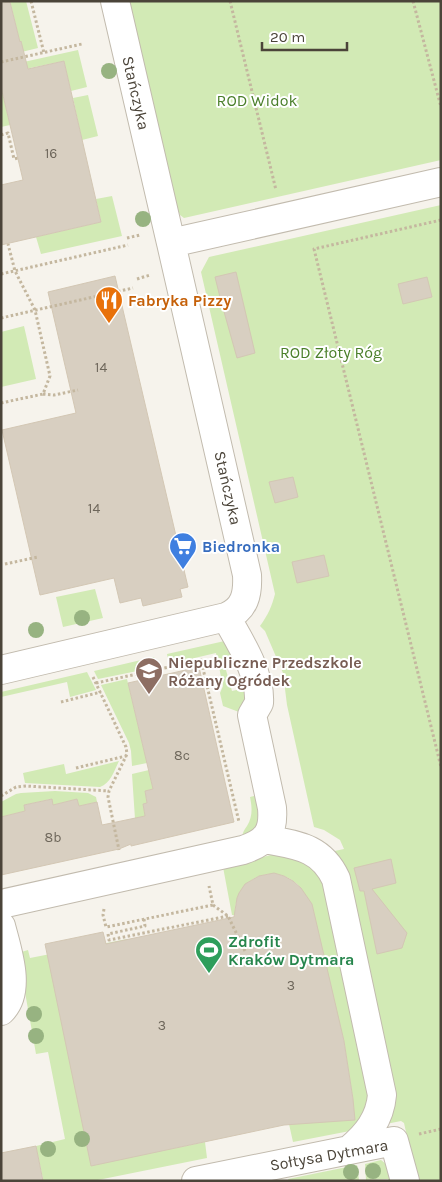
<svg xmlns="http://www.w3.org/2000/svg" width="442" height="1182" font-family="Karla,sans-serif">
<rect width="100%" height="100%" fill="#f6f3ec"/>
<path fill="#d2eab5" d="M10 1H26L38 48 1 57V49L22 44 21 41 20 42Z
M128 1H441V160L184 218 180 215 177 208Z
M78 50 87 87 71 91 64 61 1 74V67Z
M1 87 10 125 1 127Z
M88 95 98 136 82 140 73 98Z
M112 196 122 236 41 254 36 237 101 222 96 199Z
M441 205V1181H417L404 1123 401 1121 386 1124 330 852 344 849 340 840 324 830 314 827 287 705 283 673 265 631 260 626C268 615 272 606 275 594L201 272 209 257Z
M24 326 36 379 1 387V332Z
M95 589 103 618 63 627 56 597Z
M229 640 238 666 226 670 232 691 249 687 243 711 239 712 223 706 220 693 223 686 216 653 169 664 167 654Z
M154 657 157 667 98 679 94 671Z
M87 672 96 690 70 697 67 682 1 697V692Z
M127 679 147 763 132 766 131 751 129 743 101 685Z
M119 761C114 771 111 783 100 787L25 783 23 773 64 764 66 774Z
M149 770 153 789 145 791 147 803 143 804 145 816 135 819 132 774Z
M55 791 88 793 96 797 97 802 79 806 77 799 53 805 51 799 24 805 25 811 1 817V802L16 794 21 793Z
M258 795C260 816 263 826 242 837 243 832 244 830 247 826 253 816 252 807 250 797Z
M275 854H287L321 872 370 1100 355 1130 293 1142 289 1124 353 1099 344 1041 301 888C276 860 233 877 235 915H232L223 867Z
M127 939 171 1149 205 1142 207 1158 93 1181H37L43 1179 36 1146 65 1139 48 1052 36 1054 18 953 28 950 30 958Z
M381 1160 391 1168 396 1181H388V1179L366 1180 365 1164Z
M357 1165 359 1180 289 1181 288 1179Z"/>
<path fill="#d8cfc1" stroke="#d3c7b4" d="M10 2 20 42 21 41 28 69 64 61 101 222 1 245V185L23 180 1 87V3Z
M236 272 255 353 237 358 221 301 215 277Z
M115 276 188 587 180 589 182 597 143 606 141 598 120 603 114 578 40 595 2 430 76 413 48 292Z
M427 277 432 297 403 304 398 284Z
M293 477 298 497 275 503 269 482Z
M324 555 329 576 297 583 292 562Z
M199 667 234 822 131 846V844L119 849 1 875V817L25 811 24 805 52 799 53 805 77 799 79 806 97 802 102 825 145 816 143 804 147 803 145 791 153 789 128 683Z
M391 859 396 883 372 889 407 933 402 948 377 954 364 891H360L354 868Z
M274 873 284 876 293 881 301 888 312 904 344 1041 353 1099 355 1120 284 1125 91 1166 45 944 103 932 106 944 234 917 237 898 239 893 245 884 259 876Z
M36 1146 43 1181H1V1153Z"/>
<g fill="none" stroke-linecap="round" stroke-linejoin="round">
<g stroke="#c2bbae" stroke-width="30">
<path id="minor" d="M115 1 171 243
M1 670 226 617C245 609 248 594 247 575L171 243 441 182
M264 839C295 845 321 846 336 879L382 1095C380 1119 367 1135 349 1150
M1 904 243 850C267 842 274 832 272 808L252 715 259 703C261 674 240 642 226 617
M1 926C7 950 22 991 1 1011
M196 1181 394 1141 405 1181"/>
</g>
<path stroke="#c4b79f" stroke-width="3" stroke-dasharray="2.5 2.5" stroke-linecap="butt" d="M31 1 44 53
M230 1 276 190
M413 1 441 107
M1 62 82 44
M1 135 8 133 14 159 18 158
M441 220 314 249 441 767
M127 238 140 235
M1 274 128 245
M137 279 150 275
M1 318 133 288
M43 394 54 395 78 390
M1 403 43 394 50 376 35 310 15 271 8 244
M5 564 38 557
M93 677 126 747 127 754 109 791 108 797 119 850
M96 683 201 660 239 822
M61 702 101 692
M76 768 126 756
M1 796 16 787 26 786 109 791
M213 905 228 916 245 951
M104 909 103 915 106 927 213 905 209 886
M144 919 145 926 108 934 109 940 228 916
M419 1134 441 1129"/>
<use href="#minor" stroke="#fff" stroke-width="28"/>
</g>
<g fill="#97b381">
<circle cx="109" cy="71" r="8"/>
<circle cx="143" cy="219" r="8"/>
<circle cx="82" cy="618" r="8"/>
<circle cx="36" cy="630" r="8"/>
<circle cx="34" cy="1014" r="8"/>
<circle cx="36" cy="1036" r="8"/>
<circle cx="82" cy="1139" r="8"/>
<circle cx="48" cy="1149" r="8"/>
<circle cx="373" cy="1171" r="8"/>
<circle cx="351" cy="1172" r="8"/>
</g>
<defs>
<g id="restaurant-pin" transform="scale(1.4375)"><path d="M0 17L-7.5 6A9.5 9.5 0 1 1 7.5 6Z" fill="#e8710a" stroke="#fff"/><path d="M-5-6h1v4h1v-4h1v4h1v-4h1v5L-1.5 .5V6h-2V.5L-5-1ZM5-6V6H3V1.5H1.5Q1.5-4 5-6Z" fill="#fff"/></g>
<g id="supermarket-pin" transform="scale(1.4375)"><path d="M0 17L-7.5 6A9.5 9.5 0 1 1 7.5 6Z" fill="#3f7fe0" stroke="#fff"/><path d="M-6-5.5h2.5l.6 2H6L4.5 2H-2.5L-4.4-4H-6ZM-1.5 3.2a1.3 1.3 0 1 0 .1 0ZM3 3.2a1.3 1.3 0 1 0 .1 0Z" fill="#fff"/></g>
<g id="school-pin" transform="scale(1.4375)"><path d="M0 17L-7.5 6A9.5 9.5 0 1 1 7.5 6Z" fill="#8d6e63" stroke="#fff"/><path d="M0-5L7-2L0 1L-7-2ZM-4 1L0 2.5L4 1V4Q0 6-4 4Z" fill="#fff"/></g>
<g id="stadium-pin" transform="scale(1.4375)"><path d="M0 17L-7.5 6A9.5 9.5 0 1 1 7.5 6Z" fill="#2e9e5b" stroke="#fff"/><path d="M0-5a6.5 5 0 1 0 0 10a6.5 5 0 1 0 0-10ZM-3.5-1.8h7v3.6h-7Z" fill="#fff"/></g>
</defs>
<g fill-rule="evenodd">
<use href="#restaurant-pin" x="109" y="300"/>
<use href="#supermarket-pin" x="183" y="546"/>
<use href="#school-pin" x="149" y="671"/>
<use href="#stadium-pin" x="209" y="950"/>
</g>
<g text-anchor="middle" dominant-baseline="central" stroke-width="4" stroke-linejoin="round" paint-order="stroke">
<g font-size="14" fill="#6e675b">
<text x="51" y="153">16</text>
<text x="101" y="367">14</text>
<text x="94" y="508">14</text>
<text x="182" y="755">8c</text>
<text x="53" y="837">8b</text>
<text x="291" y="985">3</text>
<text x="162" y="1025">3</text>
</g>
<g font-size="16" fill="#4b4439" stroke="#fff">
<text transform="translate(136 93) rotate(77)">Stańczyka</text>
<text transform="translate(228 488) rotate(77)">Stańczyka</text>
<text transform="translate(329 1155) rotate(-10)">Sołtysa Dytmara</text>
</g>
<g font-size="16" fill="#4a7f2a" stroke="#fff">
<text x="257" y="100">ROD Widok</text>
<text x="331" y="352">ROD Złoty Róg</text>
</g>
<g font-size="16" font-weight="bold" fill="#c56008" stroke="#fff" text-anchor="start">
<text x="128" y="300">Fabryka Pizzy</text>
</g>
<g font-size="16" font-weight="bold" fill="#366cbe" stroke="#fff" text-anchor="start">
<text x="202" y="546">Biedronka</text>
</g>
<g font-size="16" font-weight="bold" fill="#785e54" stroke="#fff" text-anchor="start">
<text x="168" y="662">Niepubliczne Przedszkole<tspan x="168" dy="18">Różany Ogródek</tspan></text>
</g>
<g font-size="16" font-weight="bold" fill="#27864d" stroke="#fff" text-anchor="start">
<text x="228" y="941">Zdrofit<tspan x="228" dy="18">Kraków Dytmara</tspan></text>
</g>
</g>
<rect width="442" height="1182" fill="none" stroke="#4b4439" stroke-width="5"/>
<path d="M262 42v8h85v-8" fill="none" stroke="#4b4439" stroke-width="2.5"/>
<text x="270" y="42" font-size="15" fill="#4b4439" stroke="#ffffff" stroke-width="4" paint-order="stroke">20 m</text>
</svg>
